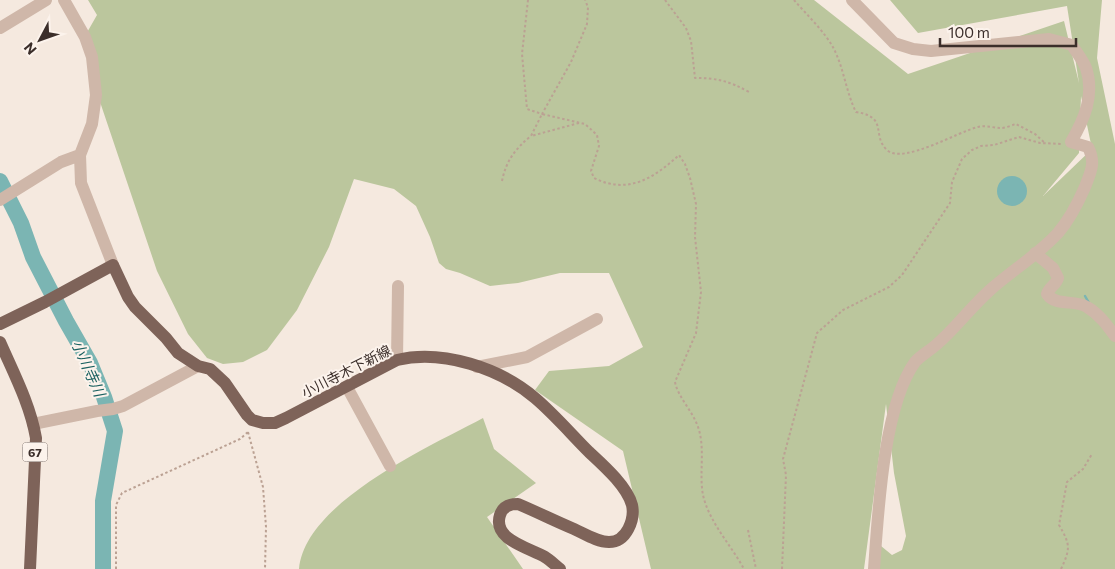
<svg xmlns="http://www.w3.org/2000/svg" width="1115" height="569" font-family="Commissioner,'Noto Sans JP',sans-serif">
<rect width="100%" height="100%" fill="#f5e9df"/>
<path fill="#bbc69d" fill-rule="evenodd" d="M88 0H814L908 74 1064 21 1079 83 1067 6 918 33 890 0H1102L1097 58 1115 144V569H873L881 546 892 555 902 550 906 536 894 473 886 404 864 569H651L623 451 535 390 549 371 609 366 643 347 609 273H560L518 283 490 286 460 273 446 269 439 263 430 237 416 206 394 189 354 179 329 247 297 310 267 350 243 362 223 364 207 358 188 334 157 271 96 90 85 36 97 15ZM1081 96 1092 149 1043 196 1079 153Z
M483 418 494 449 536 483 487 517 523 569H299C305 502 429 447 483 418Z"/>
<path fill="#7bb5b3" d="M997 191a15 15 0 1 1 30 0a15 15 0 1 1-30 0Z"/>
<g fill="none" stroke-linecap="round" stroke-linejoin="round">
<path stroke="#7bb5b3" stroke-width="2.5" d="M1085 296 1089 303"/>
<path stroke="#7bb5b3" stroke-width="16" d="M0 181 21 223 33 257 66 321 90 363 104 397 115 431 103 501V569"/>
<path stroke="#bba193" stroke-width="2" stroke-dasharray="2.5 2.5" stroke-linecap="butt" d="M528 0 522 54 527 109 542 114 571 62 587 24 588 7 585 0
M665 0 686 28 691 41 695 78C717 78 729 81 749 92
M794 0C807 15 825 32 834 49 844 69 846 92 856 112 889 117 871 135 887 150 903 165 959 131 978 127 986 125 994 128 1001 128 1006 128 1012 125 1016 124L1035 134 1045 143
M579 123 531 136 542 114 585 124 597 135 599 146 591 171 594 178C628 195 654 178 679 155L685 164 690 178 696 204 695 237 701 292 696 333 675 382C678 398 694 412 699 430 705 451 699 474 703 495 709 522 731 545 744 569
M502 181C506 161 515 149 531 136
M248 432 263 487 266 527 265 569
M748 530 756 569
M116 569V505L122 493 240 439 248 432
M782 569 786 475 783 459 817 333 843 310 889 287 902 275 950 203 952 182 962 159 972 150 981 146 994 145 1019 137 1040 143 1062 144
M1061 569C1071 548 1070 544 1059 525L1067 482 1083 469 1092 454"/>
<path stroke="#cfb7a9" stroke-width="12" d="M64 0 85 37 92 57 96 95 92 124 80 155 81 183 113 265
M852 0 894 43 913 49 931 51 1049 39 1072 45C1076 52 1083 60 1086 68 1095 95 1084 120 1071 142L1088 147C1096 163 1091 171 1085 187 1078 203 1070 219 1058 233 1038 255 1011 271 989 291 970 308 955 329 936 345 929 351 920 356 915 362 883 406 878 515 874 569
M0 28 46 0
M0 200 61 162 80 155
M1035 253 1053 268 1058 278C1056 285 1049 287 1047 294 1056 307 1074 299 1087 307 1099 314 1107 325 1115 336
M397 360 398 286
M477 367 527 357 597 319
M347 387 390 466
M33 424 97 411 113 409 123 406 198 366"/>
<path stroke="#7e6359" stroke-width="12" d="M0 324 45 302 113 265 128 297 135 307 166 338 178 353 198 366 210 369 225 383 247 415 252 420 263 423H275L286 418 397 360C442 349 500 368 535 398 554 414 571 434 589 452 603 465 627 486 632 505 635 519 627 542 609 542 597 542 585 534 574 529 555 521 537 512 518 504 510 504 503 506 500 515 492 540 530 548 545 557 550 560 555 565 560 569
M0 342C14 374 30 404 36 438L30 569"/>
</g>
<g text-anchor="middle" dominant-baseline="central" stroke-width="4" stroke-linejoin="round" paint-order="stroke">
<rect fill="#fcf3ec" stroke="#756964" stroke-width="1" x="22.5" y="442.5" width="25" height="19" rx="4"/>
<g font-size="12" font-weight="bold" fill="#3b2e2a">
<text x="35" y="452">67</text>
</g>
<g font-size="14" fill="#3b2e2a" stroke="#fcf3ec">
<text transform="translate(346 371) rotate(-27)">小川寺木下新線</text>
</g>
<g font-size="15" font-style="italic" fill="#1b6160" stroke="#fcf3ec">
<text transform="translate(89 368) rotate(66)">小川寺川</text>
</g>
</g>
<g transform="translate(40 40) rotate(229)" stroke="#fcf3ec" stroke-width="4" paint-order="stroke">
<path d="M0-4L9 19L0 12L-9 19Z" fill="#3b2e2a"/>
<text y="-8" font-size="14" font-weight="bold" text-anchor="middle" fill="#3b2e2a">N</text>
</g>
<path d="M940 38v8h136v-8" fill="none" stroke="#3b2e2a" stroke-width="2.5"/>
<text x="948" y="38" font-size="15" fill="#3b2e2a" stroke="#fcf3ec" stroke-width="4" paint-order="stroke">100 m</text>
</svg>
